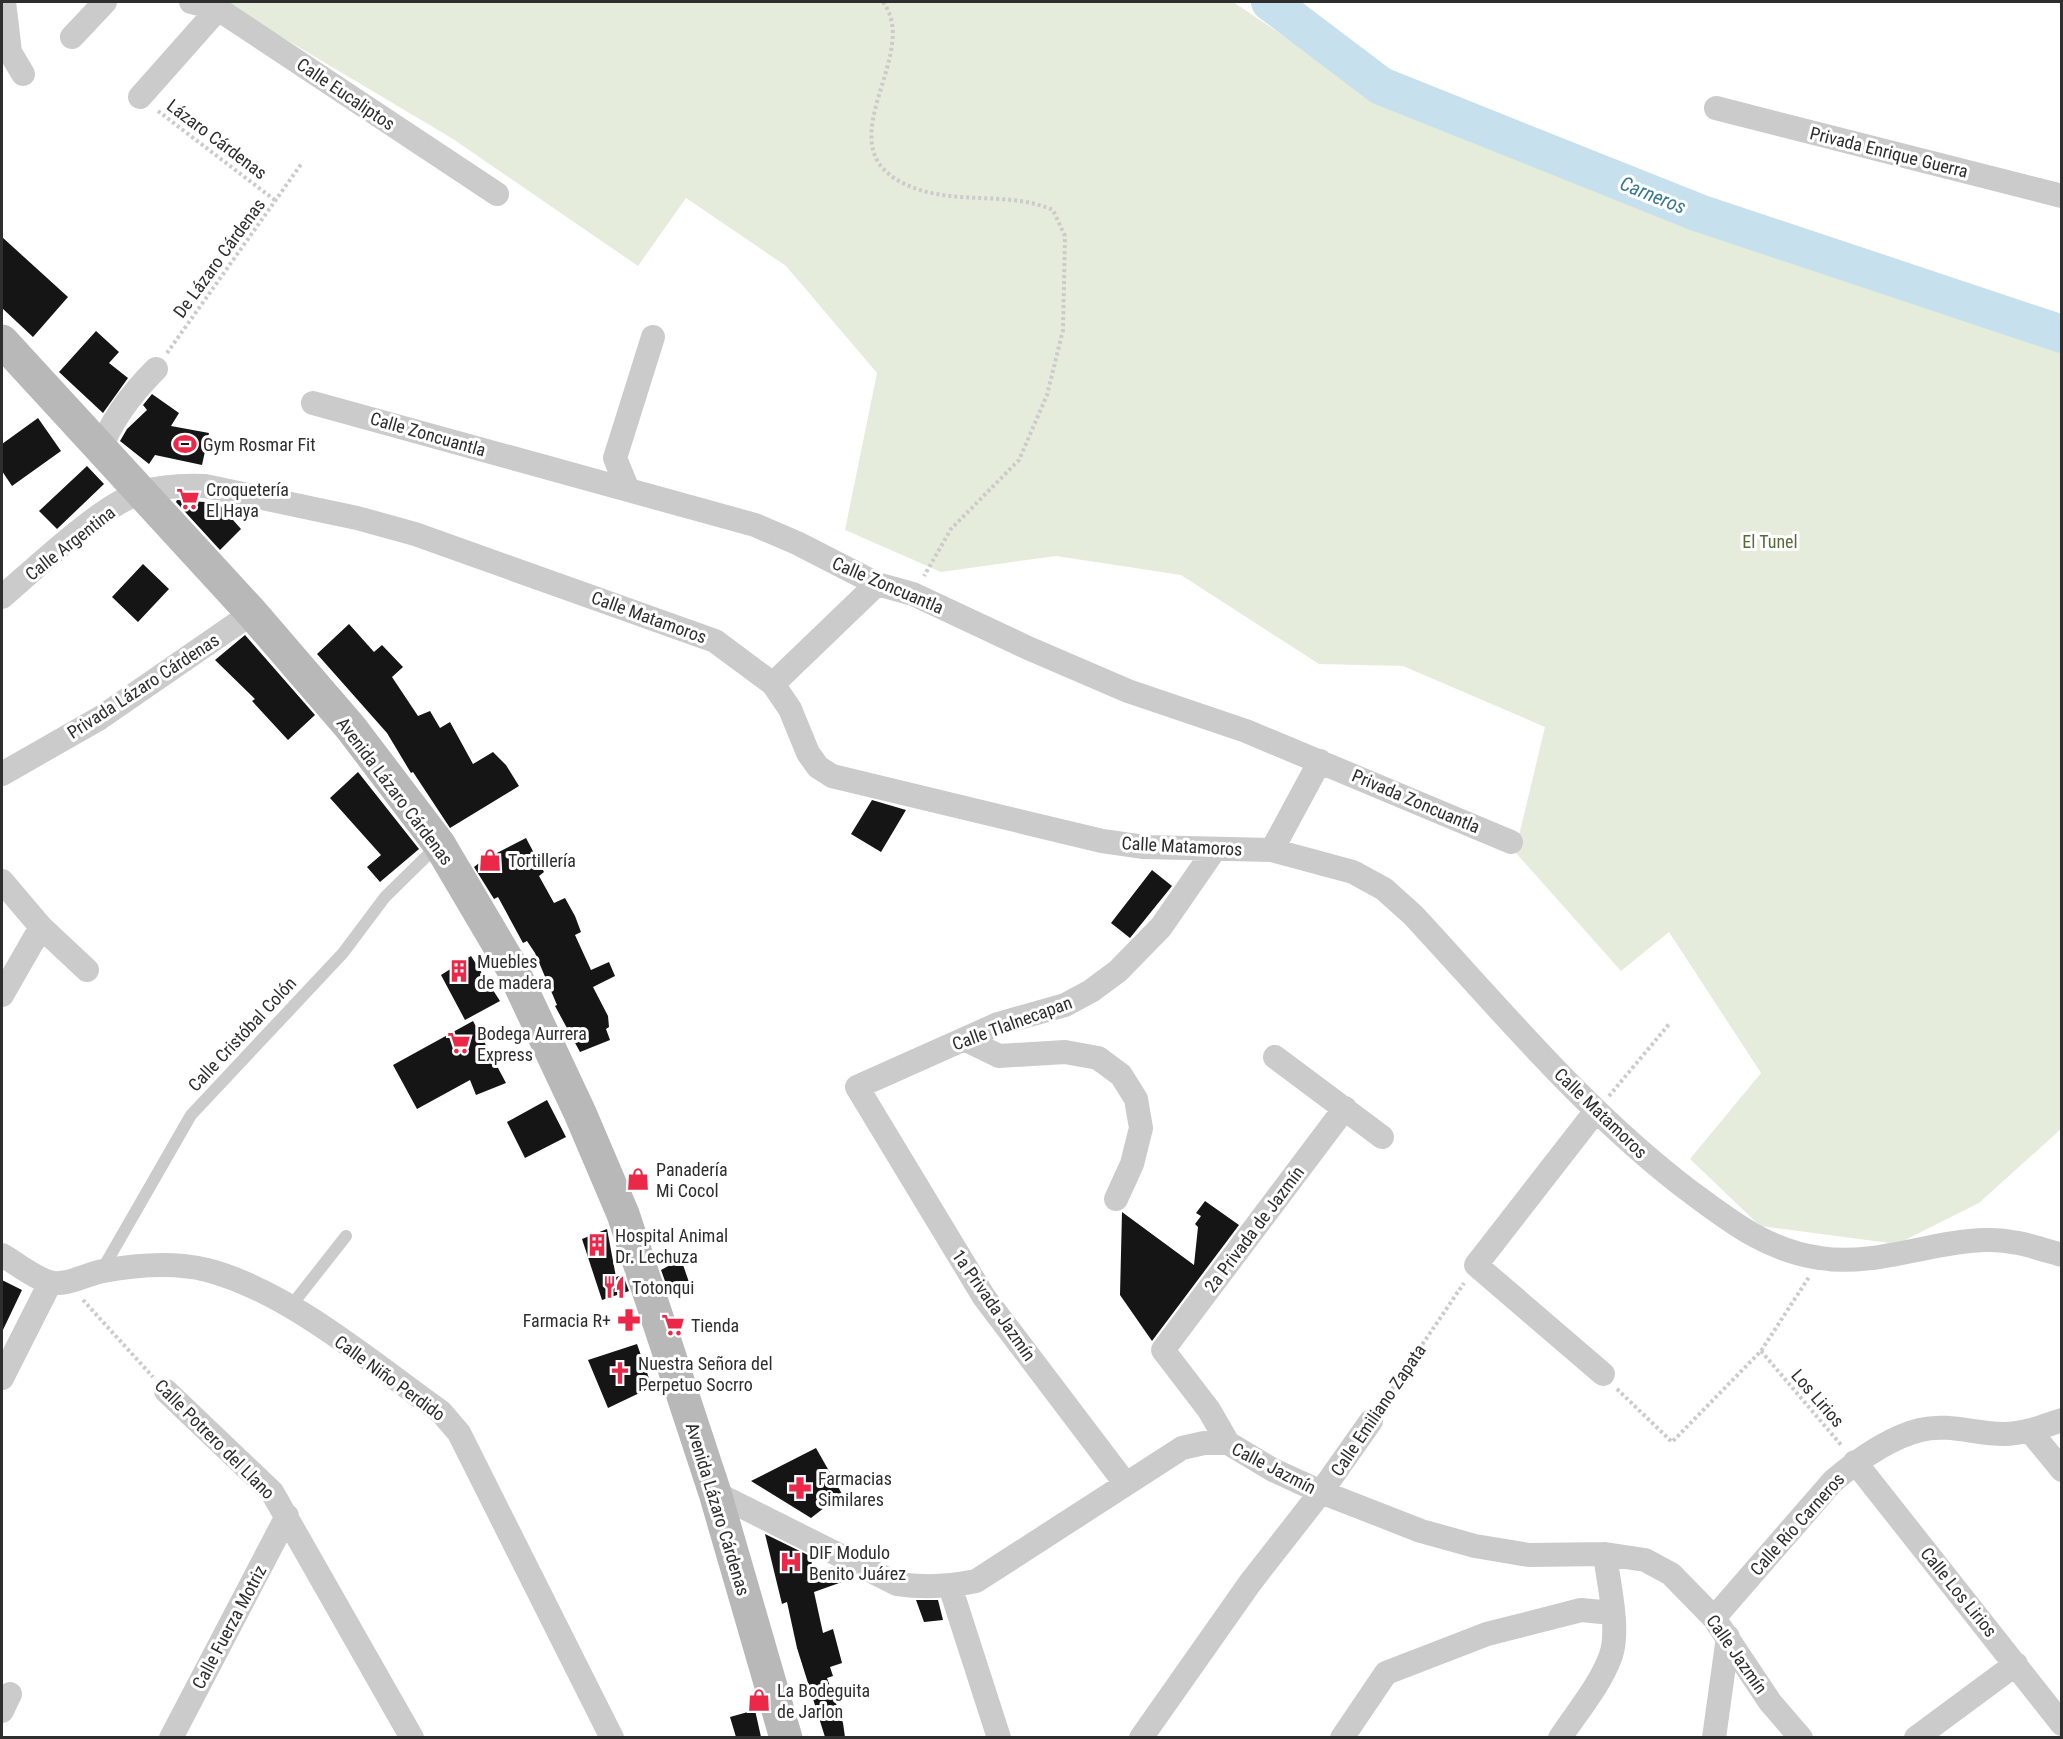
<svg xmlns="http://www.w3.org/2000/svg" width="2063" height="1739" font-family="'Roboto Condensed',sans-serif">
<rect width="100%" height="100%" fill="#fff"/>
<path fill="#e6ecdb" d="M223 2H1233L1371 94 2044 329 2061 338V1129L1979 1203 1897 1244 1760 1226 1690 1159 1761 1073 1669 932 1621 971 1515 852 1545 727 1403 666 1319 664 1181 575 1056 556 941 572 845 530 877 373 786 266 686 198 638 266 453 139Z"/>
<g fill="none" stroke-linecap="round" stroke-linejoin="round">
<path stroke="#c6e1ed" stroke-width="38" d="M1270 2 1381 86 1699 213 2062 334"/>
</g>
<path fill="#151515" d="M2 237 68 297 33 337 2 308Z
M96 331 119 352 109 363 128 378 103 413 59 372Z
M152 394 179 413 171 426 209 433 202 465 155 455 149 464 120 441 127 429 147 410 143 405Z
M38 418 61 451 12 486 2 471V444Z
M87 466 104 484 57 529 39 511Z
M177 500 218 503 241 529 220 550 176 502Z
M143 564 169 589 138 622 112 597Z
M349 624 374 652 382 645 403 667 392 677 418 716 430 711 440 728 450 722 473 764 493 752 506 765 519 786 450 828 413 772 411 773 387 733 317 654Z
M245 635 315 715 288 740 252 701 255 699 215 660Z
M358 772 419 849 380 882 367 867 381 855 330 798Z
M872 800 906 810 881 852 851 834Z
M526 838 544 872 539 876 554 903 565 898 575 916 581 932 575 935 591 970 609 962 615 976 593 987 608 1016 609 1027 606 1029 610 1040 580 1052 555 1006 557 1005 535 953 527 941 523 943 498 897 494 899 474 867 492 853 493 855Z
M1152 870 1172 886 1130 938 1111 923Z
M471 956 500 1001 465 1020 441 975Z
M473 1021 506 1083 476 1095 470 1080 417 1109 393 1065Z
M547 1100 566 1137 525 1158 507 1122Z
M1205 1201 1239 1225 1152 1341 1120 1295 1122 1212 1194 1265 1198 1227 1195 1224 1201 1216 1196 1213Z
M607 1229 616 1277 623 1275 629 1291 602 1300 582 1239Z
M681 1259 690 1285 670 1295 661 1270Z
M2 1280 22 1290 2 1332Z
M637 1344 652 1387 608 1408 588 1360Z
M816 1448 842 1494 811 1518 751 1481Z
M765 1534 812 1557 811 1573 831 1567 840 1571 842 1582 814 1592 823 1633 833 1629 842 1663 830 1667 833 1676 827 1678 843 1723 845 1737H825L797 1648 787 1602 782 1604Z
M916 1600H938L943 1620 924 1622Z
M755 1710 761 1737H736L730 1717Z"/>
<g fill="none" stroke-linecap="round" stroke-linejoin="round">
<path stroke="#cbcbcb" stroke-width="4" stroke-dasharray="3 3" stroke-linecap="butt" d="M883 2C922 54 826 143 901 182 949 208 1005 189 1053 210L1065 236 1063 330 1047 395 1019 460 951 529 924 576
M158 111 276 201
M167 353 302 163
M1609 1096 1670 1023
M83 1300 153 1377
M1761 1351 1842 1446
M1617 1389 1672 1442 1761 1351 1809 1277
M1382 1404 1464 1283"/>
<path stroke="#cbcbcb" stroke-width="12" d="M102 1270 191 1115 343 953 385 897 437 846
M291 1306 346 1236"/>
<path stroke="#cbcbcb" stroke-width="24" d="M4 2 10 52 23 74
M191 2 218 9 497 194
M72 37 105 2
M140 97 218 9
M1716 108 2062 196
M313 403 755 525 797 543 877 584 913 594 1028 648 1128 691 1246 731 1511 842
M100 451C111 420 133 392 156 369
M628 490 615 458 653 337
M2 597C36 568 101 505 142 492 163 486 184 485 205 486L357 518 415 534 715 641 773 684 790 709 808 753 818 767 832 776 1102 841 1144 847 1272 850 1353 872 1384 889 1413 915C1502 1011 1587 1114 1692 1193 1732 1223 1769 1251 1820 1258 1875 1267 1931 1241 1986 1240 2012 1239 2037 1248 2062 1255
M773 684 877 584
M2 774 100 718 252 613
M1272 850 1320 761
M2 881 41 927 87 970
M2 995 41 927
M964 1039 999 1056 1065 1052 1098 1058 1121 1075 1136 1099 1141 1128 1132 1164 1116 1199
M1275 1057 1382 1137
M1595 1112 1476 1265 1603 1374
M2 1255C16 1263 33 1277 49 1282 66 1287 86 1274 103 1271 136 1265 174 1262 207 1270 288 1291 372 1363 441 1412L459 1433 612 1738
M2 1378 50 1283
M166 1391 272 1492 412 1738
M2030 1431 2062 1470
M1228 1443 1209 1410 1163 1350 1345 1108
M1855 1462 2062 1724
M1125 1483 984 1297 857 1087 998 1024 1065 1005 1091 991 1118 971 1161 927 1215 849
M715 1493 897 1584C925 1588 948 1587 976 1581L1182 1448 1204 1443H1228L1273 1470 1321 1492 1421 1531 1475 1546 1529 1555 1605 1554 1645 1560 1671 1574 1714 1618 1770 1702 1801 1738
M950 1586 999 1738
M1714 1618 1833 1481C1858 1460 1888 1438 1920 1430 1948 1423 1976 1434 2003 1434 2024 1434 2042 1427 2062 1420
M2 1711 10 1694
M171 1738 287 1516
M1141 1738 1250 1583 1321 1492 1371 1421
M1342 1738 1386 1673 1487 1634 1581 1610 1612 1613
M1560 1738C1577 1712 1601 1684 1611 1655 1620 1628 1608 1582 1605 1554
M1714 1738 1728 1637
M1916 1738 2016 1664"/>
<path stroke="#b8b8b8" stroke-width="33" d="M2 341 252 613 351 728 439 844 511 966 580 1113 623 1214 715 1493 786 1738"/>
</g>
<defs>
<g id="stadium-bare" transform="scale(1.8)"><path d="M0-5a6.5 5 0 1 0 0 10a6.5 5 0 1 0 0-10ZM-3.5-1.8h7v3.6h-7Z" fill="#ec2849" stroke="#fff" stroke-width="2.5" paint-order="stroke"/></g>
<g id="supermarket-bare" transform="scale(1.8)"><path d="M-6-5.5h2.5l.6 2H6L4.5 2H-2.5L-4.4-4H-6ZM-1.5 3.2a1.3 1.3 0 1 0 .1 0ZM3 3.2a1.3 1.3 0 1 0 .1 0Z" fill="#ec2849" stroke="#fff" stroke-width="2.5" paint-order="stroke"/></g>
<g id="shop-bare" transform="scale(1.8)"><path d="M-5-2.5h2.3a2.7 3.5 0 0 1 5.4 0H5L5.5 6h-11ZM-1.5-2.5h3a1.5 2.3 0 0 0-3 0Z" fill="#ec2849" stroke="#fff" stroke-width="2.5" paint-order="stroke"/></g>
<g id="building-bare" transform="scale(1.8)"><path d="M-4-6H4V6H1V3H-1V6H-4ZM-2.5-4.3h1.7v1.8h-1.7ZM.8-4.3h1.7v1.8H.8ZM-2.5-1h1.7V.8h-1.7ZM.8-1h1.7V.8H.8Z" fill="#ec2849" stroke="#fff" stroke-width="2.5" paint-order="stroke"/></g>
<g id="restaurant-bare" transform="scale(1.8)"><path d="M-5-6h1v4h1v-4h1v4h1v-4h1v5L-1.5 .5V6h-2V.5L-5-1ZM5-6V6H3V1.5H1.5Q1.5-4 5-6Z" fill="#ec2849" stroke="#fff" stroke-width="2.5" paint-order="stroke"/></g>
<g id="pharmacy-bare" transform="scale(1.8)"><path d="M-2-6h4v4h4v4h-4v4h-4v-4h-4v-4h4Z" fill="#ec2849" stroke="#fff" stroke-width="2.5" paint-order="stroke"/></g>
<g id="church-bare" transform="scale(1.8)"><path d="M-1.2-6h2.4v3.5h3.3v2.4h-3.3V6h-2.4V-.1h-3.3v-2.4h3.3Z" fill="#ec2849" stroke="#fff" stroke-width="2.5" paint-order="stroke"/></g>
<g id="hospital-bare" transform="scale(1.8)"><path d="M-5-5h3v3.5h4V-5h3V5h-3V1.5h-4V5h-3Z" fill="#ec2849" stroke="#fff" stroke-width="2.5" paint-order="stroke"/></g>
</defs>
<g fill-rule="evenodd">
<use href="#stadium-bare" x="185" y="444"/>
<use href="#supermarket-bare" x="188" y="499"/>
<use href="#shop-bare" x="490" y="860"/>
<use href="#building-bare" x="459" y="971"/>
<use href="#supermarket-bare" x="459" y="1043"/>
<use href="#shop-bare" x="638" y="1179"/>
<use href="#building-bare" x="597" y="1245"/>
<use href="#restaurant-bare" x="614" y="1287"/>
<use href="#pharmacy-bare" x="629" y="1320"/>
<use href="#supermarket-bare" x="673" y="1325"/>
<use href="#church-bare" x="620" y="1373"/>
<use href="#pharmacy-bare" x="800" y="1488"/>
<use href="#hospital-bare" x="791" y="1562"/>
<use href="#shop-bare" x="759" y="1700"/>
</g>
<g text-anchor="middle" dominant-baseline="central" stroke-width="6" stroke-linejoin="round" paint-order="stroke">
<g font-size="18" fill="#2e2e2e" stroke="#fff">
<text transform="translate(346 94) rotate(34)">Calle Eucaliptos</text>
<text transform="translate(217 139) rotate(37)">Lázaro Cárdenas</text>
<text transform="translate(1889 152) rotate(14)">Privada Enrique Guerra</text>
<text transform="translate(219 258) rotate(-54)">De Lázaro Cárdenas</text>
<text transform="translate(428 434) rotate(16)">Calle Zoncuantla</text>
<text transform="translate(70 543) rotate(-38)">Calle Argentina</text>
<text transform="translate(888 585) rotate(23)">Calle Zoncuantla</text>
<text transform="translate(649 617) rotate(20)">Calle Matamoros</text>
<text transform="translate(143 686) rotate(-33)">Privada Lázaro Cárdenas</text>
<text transform="translate(395 791) rotate(53)">Avenida Lázaro Cárdenas</text>
<text transform="translate(1416 801) rotate(23)">Privada Zoncuantla</text>
<text transform="translate(1182 846) rotate(3)">Calle Matamoros</text>
<text transform="translate(1012 1023) rotate(-20)">Calle Tlalnecapan</text>
<text transform="translate(242 1034) rotate(-47)">Calle Cristóbal Colón</text>
<text transform="translate(1601 1113) rotate(44)">Calle Matamoros</text>
<text transform="translate(1254 1229) rotate(-53)">2a Privada de Jazmín</text>
<text transform="translate(994 1305) rotate(55)">1a Privada Jazmín</text>
<text transform="translate(390 1378) rotate(36)">Calle Niño Perdido</text>
<text transform="translate(1818 1398) rotate(49)">Los Lirios</text>
<text transform="translate(1378 1410) rotate(-56)">Calle Emiliano Zapata</text>
<text transform="translate(215 1439) rotate(45)">Calle Potrero del Llano</text>
<text transform="translate(1274 1468) rotate(27)">Calle Jazmín</text>
<text transform="translate(718 1509) rotate(73)">Avenida Lázaro Cárdenas</text>
<text transform="translate(1797 1524) rotate(-48)">Calle Río Carneros</text>
<text transform="translate(1959 1592) rotate(51)">Calle Los Lirios</text>
<text transform="translate(229 1627) rotate(-62)">Calle Fuerza Motriz</text>
<text transform="translate(1737 1654) rotate(55)">Calle Jazmín</text>
</g>
<g font-size="18" fill="#2e2e2e" stroke="#fff" text-anchor="start">
<text x="203" y="444">Gym Rosmar Fit</text>
<text x="206" y="489">Croquetería<tspan x="206" dy="21">El Haya</tspan></text>
<text x="508" y="860">Tortillería</text>
<text x="477" y="961">Muebles<tspan x="477" dy="21">de madera</tspan></text>
<text x="477" y="1033">Bodega Aurrera<tspan x="477" dy="21">Express</tspan></text>
<text x="656" y="1169">Panadería<tspan x="656" dy="21">Mi Cocol</tspan></text>
<text x="615" y="1235">Hospital Animal<tspan x="615" dy="21">Dr. Lechuza</tspan></text>
<text x="632" y="1287">Totonqui</text>
<text x="611" y="1320" text-anchor="end">Farmacia R+</text>
<text x="691" y="1325">Tienda</text>
<text x="638" y="1363">Nuestra Señora del<tspan x="638" dy="21">Perpetuo Socrro</tspan></text>
<text x="818" y="1478">Farmacias<tspan x="818" dy="21">Similares</tspan></text>
<text x="809" y="1552">DIF Modulo<tspan x="809" dy="21">Benito Juárez</tspan></text>
<text x="777" y="1690">La Bodeguita<tspan x="777" dy="21">de Jarlon</tspan></text>
</g>
<g font-size="18" fill="#556b39" stroke="#fff">
<text x="1770" y="541">El Tunel</text>
</g>
<g font-size="20" font-style="italic" fill="#387993" stroke="#fff">
<text transform="translate(1653 195) rotate(22)">Carneros</text>
</g>
</g>
<rect width="2063" height="1739" fill="none" stroke="#2e2e2e" stroke-width="6"/>
</svg>
